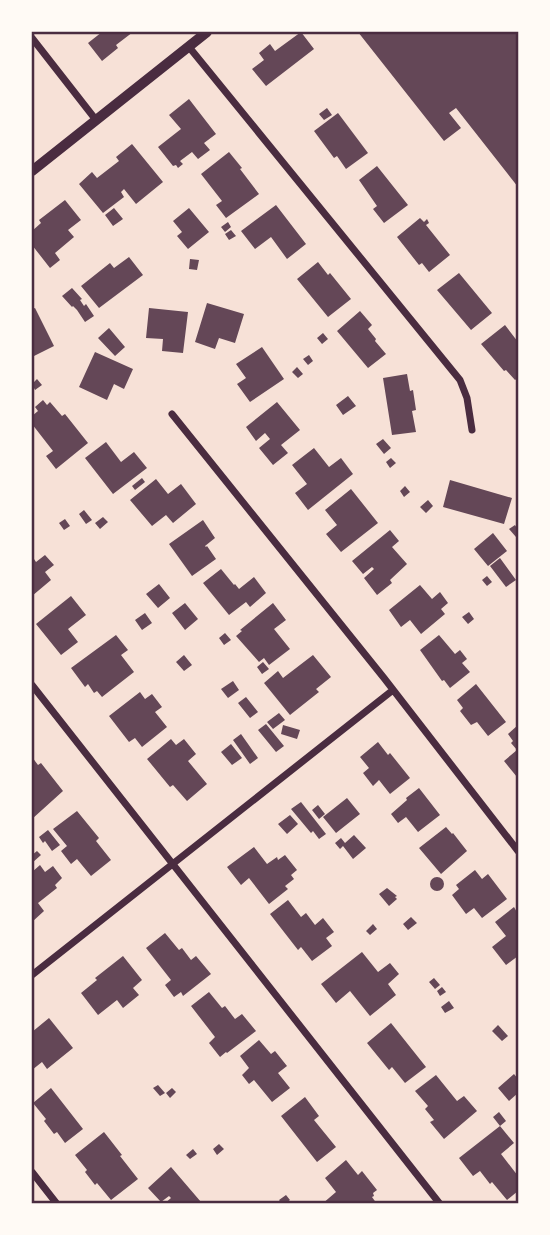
<svg xmlns="http://www.w3.org/2000/svg" width="550" height="1235" font-family="Spectral,serif">
<rect width="100%" height="100%" fill="#f7e1d7"/>
<path fill="#644757" d="M102 32H133L116 45 118 48 102 61 88 43Z
M301 32 314 49 266 86 252 69 264 60 259 53 270 44 275 51Z
M358 32H518V63L517 65 518 67V187L456 108 449 113 461 128 444 141Z
M189 99 216 134 204 143 210 150 198 159 192 152 180 161 183 164 178 168 176 165 173 166 158 147 181 129 169 115Z
M327 108 332 115 324 120 319 114Z
M338 113 368 153 346 169 337 156 334 158 314 131Z
M132 144 163 182 136 204 124 189 121 192 124 197 103 213 79 184 92 172 97 178 119 161 116 157Z
M229 152 242 168 240 169 259 194 226 218 216 205 222 201 201 174Z
M377 166 408 205 384 223 373 209 377 206 359 180Z
M65 200 81 220 68 230 74 237 55 253 60 260 50 268 32 245V231L41 223 39 220Z
M276 205 306 244 287 259 271 237 255 249 241 231Z
M114 208 123 219 113 226 105 215Z
M189 208 209 232 188 249 177 236 182 232 173 221Z
M420 218 424 222 427 219 429 223 426 225 450 255 429 272 422 263 419 265 397 237Z
M228 222 231 227 225 232 221 227Z
M231 230 236 236 229 240 225 234Z
M129 257 143 275 99 308 81 286 110 263 114 268Z
M190 259 199 260 197 270 189 269Z
M318 262 328 275 330 273 351 299 328 317 297 279Z
M459 273 492 313 471 330 437 290Z
M72 288 82 299 80 300 84 306 86 304 94 316 85 322 77 310 73 306 72 307 62 296Z
M207 303 244 314 235 343 219 338 215 349 195 342Z
M35 308 54 346 32 357V309Z
M149 308 188 312 183 353 162 351 163 339 146 338Z
M360 311 372 325 368 329 376 339 375 341 386 354 368 368 337 331Z
M505 325 518 342V378L515 380 506 370 504 371 481 344Z
M109 328 125 347 115 356 98 338Z
M323 333 328 339 322 344 317 338Z
M262 347 284 379 250 402 237 384 246 378 236 364Z
M95 352 133 369 124 389 114 384 107 400 79 387Z
M309 355 313 361 308 365 303 359Z
M297 367 303 374 298 378 292 372Z
M407 374 410 391 413 390 416 410 412 411 416 432 392 435 383 378Z
M37 379 42 385 35 390 32 384Z
M348 396 356 406 343 415 336 405Z
M43 400 47 405 50 402 62 416 65 414 88 443 56 469 46 456 53 451 32 424V416L38 411 35 407Z
M277 402 300 430 281 445 288 453 273 465 259 448 270 439 265 433 256 441 246 427Z
M383 439 391 448 384 454 376 444Z
M106 442 121 462 134 452 147 468 113 494 85 458Z
M314 448 329 467 341 458 353 474 308 510 295 493 307 484 292 465Z
M391 458 396 463 390 468 386 462Z
M142 478 145 482 135 490 132 486Z
M156 479 168 494 181 484 196 504 173 523 166 515 152 526 130 500Z
M450 480 512 498 504 524 443 507Z
M405 486 410 492 404 497 400 491Z
M351 489 378 523 341 552 326 534 337 525 325 510Z
M428 500 433 506 426 513 420 507Z
M84 510 92 520 86 524 79 514Z
M103 517 108 522 100 529 95 523Z
M65 519 70 526 64 530 59 523Z
M203 520 215 538 205 546 206 547 207 546 216 559 192 576 169 544Z
M515 525 518 530V535L516 537 509 529Z
M390 530 399 541 392 547 407 564 390 580 392 583 377 595 364 578 374 569 372 567 363 574 352 561Z
M493 533 507 551 488 566 474 549Z
M45 555 54 565 45 572 51 580 32 596V556L36 562Z
M500 558 516 580 506 587 490 566Z
M221 569 234 585 235 584 239 589 254 577 266 593 250 607 246 602 229 615 203 583Z
M487 576 492 582 487 586 482 580Z
M159 584 170 598 158 608 146 594Z
M420 585 432 599 440 592 448 603 441 609 445 614 421 634 410 620 401 627 389 610Z
M71 596 86 615 68 629 78 642 61 655 36 624Z
M185 603 198 619 185 630 172 613Z
M273 603 286 620 274 629 290 649 269 665 264 658 259 662 236 636 242 631 240 630Z
M469 612 474 619 468 624 462 617Z
M145 613 152 623 142 630 135 620Z
M225 633 231 640 224 645 219 638Z
M116 635 128 650 121 655 134 672 102 697 97 691 94 693 88 684 85 687 71 668Z
M439 635 455 654 460 650 467 659 462 663 470 672 450 688 444 680 442 681 420 650Z
M184 655 192 665 184 671 176 662Z
M313 655 331 677 316 689 319 692 290 715 264 683 278 671 283 678Z
M263 662 269 669 262 674 257 667Z
M233 681 239 690 228 698 221 689Z
M476 684 506 722 488 736 477 722 471 725 460 711 463 708 457 700Z
M140 692 145 699 152 694 162 707 155 712 167 727 142 747 135 738 129 742 109 716Z
M246 697 258 712 250 718 238 703Z
M279 713 285 720 273 729 267 722Z
M266 724 284 746 276 752 258 730Z
M283 725 300 730 297 739 281 734Z
M518 725V775L517 777 504 761 517 750 511 743 513 741 508 734Z
M241 734 258 758 250 764 233 740Z
M171 739 176 745 184 739 196 754 188 761 207 784 187 801 173 785 170 787 147 759Z
M378 742 388 755 390 753 410 778 390 794 379 780 373 786 363 773 369 768 360 757Z
M231 744 242 758 232 765 221 752Z
M32 757 38 765 41 763 63 791 32 819Z
M419 788 440 815 418 832 406 817 398 823 391 814 407 800 406 798Z
M347 798 360 814 336 833 323 817Z
M301 802 326 834 319 839 313 831 311 833 291 809Z
M318 805 325 814 319 819 312 810Z
M77 811 99 838 96 841 111 860 91 876 77 859 71 864 61 851 67 846 53 829Z
M290 815 298 824 287 834 278 824Z
M446 827 452 834 453 833 467 851 441 874 419 848Z
M48 830 60 845 52 851 45 841 43 843 39 837Z
M354 835 366 848 353 859 343 846 340 849 335 843 341 838 345 843Z
M254 847 267 864 277 857 278 860 285 855 297 870 291 875 294 879 285 886 288 889 269 904 249 878 241 885 227 867Z
M37 851 41 855 32 863V855Z
M40 865 45 872 53 866 62 878 55 885 57 888 38 903 44 911 32 922V872Z
M475 870 482 879 488 874 507 899 482 918 474 908 466 914 452 895 459 889 456 885Z
M430 884a7 7 0 1 1 14 0a7 7 0 1 1-14 0Z
M387 888 397 896 395 897 397 899 389 906 379 894Z
M288 900 301 917 306 913 315 925 323 918 334 932 326 938 332 946 312 961 301 947 298 950 270 914Z
M514 907 518 914V956L506 965 492 947 506 936 495 922Z
M411 917 417 923 408 930 403 924Z
M373 924 377 929 370 935 366 931Z
M165 933 179 950 182 948 191 960 196 956 211 974 183 996 181 992 174 997 165 985 171 980 146 948Z
M362 952 378 972 390 963 399 974 388 984 396 995 370 1016 350 991 336 1003 321 984Z
M123 956 142 980 133 988 139 995 123 1008 117 1000 98 1015 81 993 97 980 95 978Z
M434 978 440 985 435 989 429 982Z
M442 987 446 992 440 996 437 991Z
M209 992 222 1008 225 1006 235 1019 242 1014 256 1031 227 1053 226 1052 220 1057 209 1043 215 1037 191 1006Z
M449 1001 454 1008 445 1013 441 1007Z
M49 1018 73 1048 47 1069 42 1062 32 1070V1032Z
M391 1023 426 1067 405 1083 392 1067 389 1070 367 1043Z
M498 1025 508 1036 502 1041 492 1031Z
M259 1040 271 1054 275 1051 287 1066 278 1073 290 1088 272 1102 254 1080 249 1084 242 1075 249 1068 240 1056Z
M514 1074 518 1079V1093L509 1101 498 1088Z
M436 1075 457 1101 464 1096 477 1111 444 1139 430 1122 434 1120 425 1109 428 1106 415 1091Z
M158 1085 165 1093 160 1096 153 1088Z
M51 1088 83 1129 65 1143 57 1132 54 1134 44 1121 46 1119 33 1103Z
M172 1088 176 1092 170 1098 166 1093Z
M305 1097 319 1116 314 1120 336 1147 317 1162 281 1116Z
M499 1112 506 1121 500 1126 493 1117Z
M500 1126 514 1143 501 1154 518 1176V1191L507 1200 492 1182 490 1184 480 1171 473 1176 459 1158Z
M104 1132 122 1155 120 1156 138 1179 111 1200 97 1183 95 1185 85 1172 87 1170 75 1155Z
M219 1144 224 1149 217 1155 213 1149Z
M193 1149 197 1154 190 1159 186 1155Z
M346 1160 358 1175 362 1171 377 1190 373 1193 374 1196 372 1197 377 1204H322L336 1192 325 1178Z
M171 1167 201 1202 199 1204H164L171 1198 169 1196 161 1202 148 1188Z
M286 1195 290 1200 285 1204H282L279 1200Z"/>
<g fill="none" stroke-linecap="round" stroke-linejoin="round">
<path stroke="#4a2c40" stroke-width="7" d="M32 38 96 120
M189 47 460 380 467 398 472 430
M172 414 384 678 518 851
M32 685 440 1204
M32 975 393 690
M32 1172 57 1204"/>
<path stroke="#4a2c40" stroke-width="10" d="M32 171 207 32"/>
</g>
<rect width="550" height="1235" fill="none" stroke="#fffaf5" stroke-width="66"/>
<rect x="33" y="33" width="484" height="1169" fill="none" stroke="#4a2c40" stroke-width="2.5"/>
</svg>
